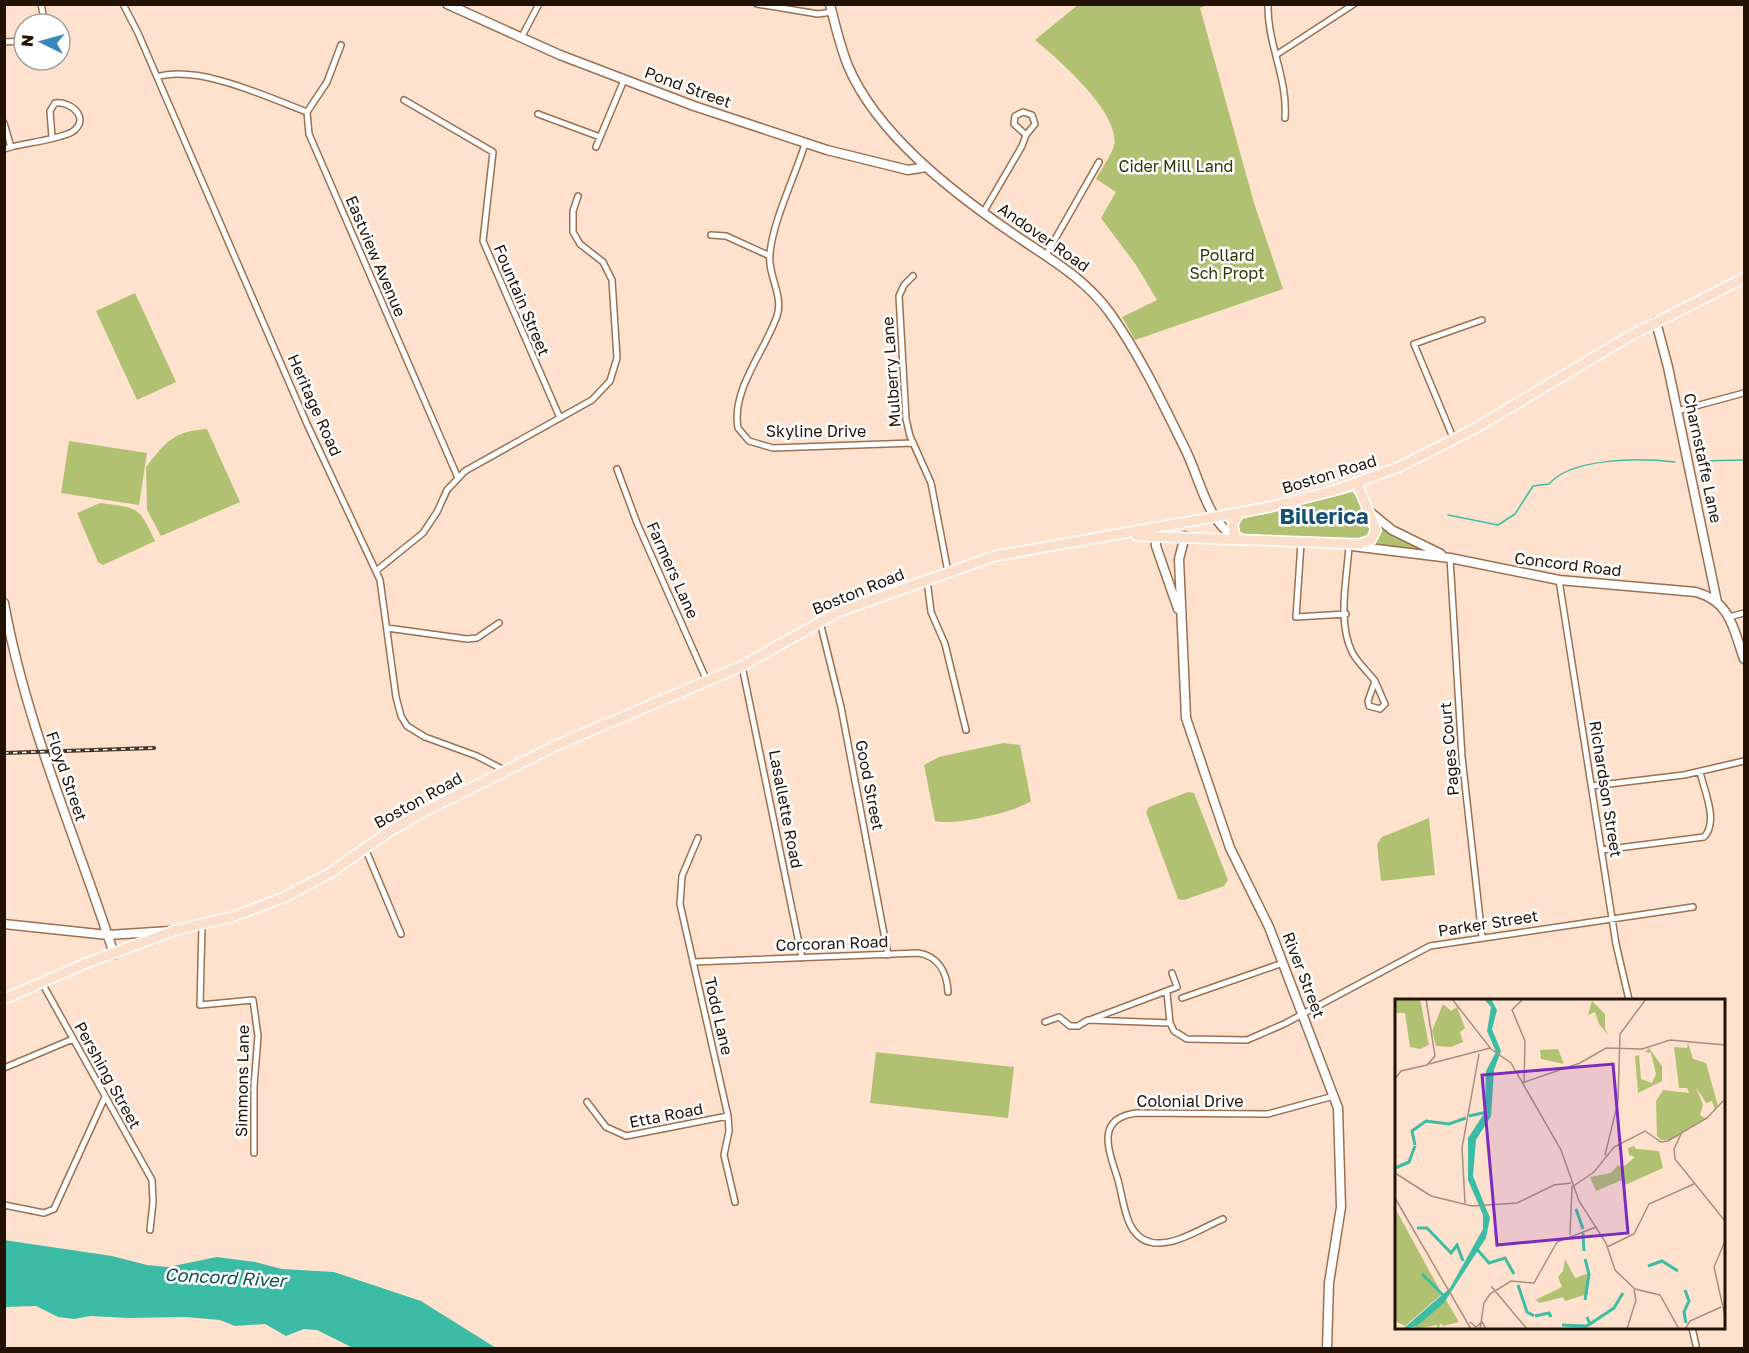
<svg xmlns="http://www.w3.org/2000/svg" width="1749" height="1353" font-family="'Golos Text',sans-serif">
<rect width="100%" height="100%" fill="#ffe2ce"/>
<path fill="#b1c172" d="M1079 4 1208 5 1200 8 1254 203 1283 289 1135 340 1122 317 1157 300 1136 265 1101 218 1116 192 1096 179C1100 171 1112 154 1114 146 1121 113 1058 59 1035 40Z
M135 293 176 382 137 400 96 311Z
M207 429 240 502 161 536 147 510 146 467C166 442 173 431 207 429Z
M69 441 147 453 139 505 61 493Z
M1353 492 1371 523 1420 550 1341 540 1245 534 1238 530 1239 523 1242 519Z
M100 503C138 508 139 506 155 541L103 565 98 562 77 513Z
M1003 743 1020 745 1031 801C1016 812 953 826 935 821L924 765 939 757Z
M1188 792 1194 793 1228 880 1224 886 1184 900 1178 899 1146 812 1149 807Z
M1429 818 1435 875 1381 881 1377 844 1382 837Z
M876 1052 1014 1067 1008 1118 870 1103Z"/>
<path fill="#3dbca5" d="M4 1240 112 1256 147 1265 168 1267 217 1257 255 1262 282 1269 334 1272 421 1301 496 1348H353L317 1330 304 1329 286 1336 265 1324 235 1326 220 1320 185 1317 128 1318 90 1316 74 1319 58 1317 36 1306 5 1307Z"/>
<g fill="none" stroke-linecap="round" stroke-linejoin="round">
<path stroke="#3dbca5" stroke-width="1.5" d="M1697 461 1744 460
M1448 515 1498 525 1515 514 1533 486 1549 484C1572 457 1642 458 1675 462"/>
<g stroke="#9a7051" stroke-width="8">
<path id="street" d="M41 4 45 24
M123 4 138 33 307 424 380 580 396 697 401 716 407 726 425 737 477 756 506 771
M757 4 818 14 832 12
M1268 4C1267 44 1288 78 1285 118
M521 38 539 4
M4 42 24 41
M341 45 327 82 307 112 309 134 458 478
M1276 55 1354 4
M157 77C198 64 267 97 307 112
M404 100 493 152 483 241 560 418
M538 114 600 137
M4 123 11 147
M805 144C795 176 773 221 770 253 767 275 784 295 777 316 765 351 731 390 738 428L749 441 773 448 913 443
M596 147 624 80
M4 149 11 147C26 143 60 139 72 132 91 119 72 101 55 103L50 111 52 137
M983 213 1022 146 1026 135 1035 124 1032 115 1023 112 1015 116 1014 124 1026 135
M711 235 726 236 770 256
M1046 255 1099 162
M913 276 904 285 899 296 906 419 910 436 931 483 948 572
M1677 411 1744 393
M1454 440 1414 344 1482 320
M617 469 637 523 707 681
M1301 543 1296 617 1346 614
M1349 546C1347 579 1337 621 1352 652 1357 662 1368 672 1375 681
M1450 558 1462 757 1482 937
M376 571 423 533 437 512 447 490 465 471 592 400 610 381 617 358 612 280 603 262 580 244 573 232V211L578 196
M927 580 931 612 945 644 966 730
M1559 580 1616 944 1629 1000
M1729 617 1744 613
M820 622 841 707 888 955
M387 628 467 639 477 638 499 623
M742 666 802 958
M1375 681 1385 704 1380 709 1369 706 1368 701Z
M1592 786 1684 775 1744 761
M698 838 682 876 680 904 728 1116 729 1131 724 1155 735 1202
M365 848 401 934
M1602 850 1704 837C1719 822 1704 790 1700 772
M202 925 200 1005 253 1000 258 1036 254 1086V1153
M693 962 918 953C938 956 947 972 948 992
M42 983 152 1180 153 1202 150 1230
M1167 993 1170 1023 1174 1031 1187 1039 1247 1040 1284 1024 1430 946 1693 907
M1182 998 1283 963
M1092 1019 1177 987 1172 973
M1045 1022 1059 1017 1070 1026H1078L1088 1020 1170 1023
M4 1068 73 1039
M587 1102 606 1127 626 1136 728 1116
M4 1205 44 1213 54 1209 105 1097
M1223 1219C1202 1228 1172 1248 1150 1242 1125 1236 1124 1201 1118 1180 1110 1153 1093 1118 1137 1113L1268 1114 1334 1096
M1692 1328 1696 1345"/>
</g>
<g stroke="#9a7051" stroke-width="11">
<path id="secondary" d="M447 4 560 55 694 106 827 150 908 170 926 167
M830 4C835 25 840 46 848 66 877 134 952 192 1012 233 1048 258 1084 277 1110 313 1140 355 1164 406 1187 453 1201 483 1207 519 1235 538
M1656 322 1668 367 1717 602
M1370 512 1392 530 1441 554
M1155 533 1156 546 1178 609
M1185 536 1179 559 1186 718 1230 848 1269 927 1338 1108 1341 1207 1329 1283 1327 1348
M1352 546 1450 558 1559 580 1696 592C1731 602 1733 628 1744 659
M4 603C26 725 76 837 114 954
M4 924 108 935 170 931"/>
</g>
<g stroke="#fff" stroke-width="12">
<path id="primary" d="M1137 536 1360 544 1371 540 1376 530 1357 483
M1235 538 1233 524 1239 513
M4 999 84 964 176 930 235 916 285 897 330 873 390 831 423 812 557 745 742 666 838 612 995 556 1270 507 1336 490 1399 467 1474 429 1628 337 1744 278"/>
</g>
<use href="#street" stroke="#fff" stroke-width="5"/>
<use href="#secondary" stroke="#fff" stroke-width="8"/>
<use href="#primary" stroke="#fbdfca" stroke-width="9"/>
<g stroke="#473627" stroke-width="4">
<path id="rail" d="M4 753 154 748"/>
</g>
<use href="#rail" stroke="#fff" stroke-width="1.5" stroke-dasharray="4.5" stroke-linecap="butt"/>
</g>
<g text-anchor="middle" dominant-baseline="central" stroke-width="5" stroke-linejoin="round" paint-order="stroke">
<g font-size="16" fill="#221306" stroke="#fff">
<text transform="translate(688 87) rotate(20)">Pond Street</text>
<text transform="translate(1044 237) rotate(35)">Andover Road</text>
<text transform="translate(376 256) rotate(67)">Eastview Avenue</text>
<text transform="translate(522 300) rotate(67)">Fountain Street</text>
<text transform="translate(891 372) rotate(-94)">Mulberry Lane</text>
<text transform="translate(315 405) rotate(66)">Heritage Road</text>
<text x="816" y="431">Skyline Drive</text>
<text transform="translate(1703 458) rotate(78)">Charnstaffe Lane</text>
<text transform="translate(1329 474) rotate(-17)">Boston Road</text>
<text transform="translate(1568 564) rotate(7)">Concord Road</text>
<text transform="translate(673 570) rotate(66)">Farmers Lane</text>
<text transform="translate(858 591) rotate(-22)">Boston Road</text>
<text transform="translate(1449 749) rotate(-95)">Pages Court</text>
<text transform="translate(67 776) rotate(71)">Floyd Street</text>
<text transform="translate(870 785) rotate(79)">Good Street</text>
<text transform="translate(1606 789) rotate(81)">Richardson Street</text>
<text transform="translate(418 800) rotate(-29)">Boston Road</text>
<text transform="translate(786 809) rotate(79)">Lasallette Road</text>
<text transform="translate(1488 923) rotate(-9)">Parker Street</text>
<text transform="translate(832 943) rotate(-2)">Corcoran Road</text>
<text transform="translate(1304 975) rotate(69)">River Street</text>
<text transform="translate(719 1016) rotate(77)">Todd Lane</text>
<text transform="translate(108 1075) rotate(61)">Pershing Street</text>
<text transform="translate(242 1081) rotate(-89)">Simmons Lane</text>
<text x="1190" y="1101">Colonial Drive</text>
<text transform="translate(666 1115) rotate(-11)">Etta Road</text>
</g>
<g font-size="16" fill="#2f3604" stroke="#fff">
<text x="1176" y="166">Cider Mill Land</text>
<text x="1227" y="255">Pollard<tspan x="1227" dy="18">Sch Propt</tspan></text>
</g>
<g font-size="18" font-style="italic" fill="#0e5549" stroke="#fff">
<text transform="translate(225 1277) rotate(3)">Concord River</text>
</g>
<g font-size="22" font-weight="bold" fill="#175272" stroke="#fff">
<text x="1324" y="515">Billerica</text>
</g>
</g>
<g transform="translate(1395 999)">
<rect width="330" height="330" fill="#ffe2ce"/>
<path d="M0 0H25L34 46 25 50 15 48 10 14H0ZM197 2 210 15V30L214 37 204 25 200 13 193 16ZM48 5 56 12 62 8 70 29 65 33 68 43 56 48 41 47 37 32ZM293 44 298 60 311 64 323 107 320 111 317 102 311 104 301 88 308 106 305 116 311 120 274 141H266L262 137 261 102 268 91 294 94 292 89H284L279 48 292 49ZM254 49 267 67V82L243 94 240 57 244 56 246 80 257 84 261 75 256 54 250 53ZM163 50 169 65 146 60 145 51ZM239 147 241 150 264 152 268 169 230 186 227 181 201 192 195 178 216 174 223 166 227 169 240 158 234 156 233 149ZM0 209 47 295 10 327 0 322ZM170 260 180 279 194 274 193 295 170 302 168 298 145 304 140 301 167 288 163 278 168 272ZM51 301 64 323 48 327 46 324 43 330 42 326 18 330Z" fill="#b1c172"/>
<path d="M89 0H96L102 11 97 30 106 52 99 71 96 117 81 141 78 177 95 219 91 239 49 304 22 327 8 330 55 289 88 230V216L73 181V139L90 113 91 72 101 53 92 32 96 8Z" fill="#3dbca5"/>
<path fill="none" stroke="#3dbca5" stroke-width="3" d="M74 117 92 113M20 146 17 132 31 122 54 125 71 119M0 169 14 163 20 147M181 210 188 230M22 229H32L56 254 62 246 68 262M188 234 189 252M81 249 94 264 110 259 119 275M190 260 194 275 190 301M253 267 267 262 283 272M27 275 48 296M123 286 132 313 139 317M290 291 294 302 289 313 291 324M140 317 154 314 156 318M195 325 219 309 228 294M167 326 191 327 195 325 192 318"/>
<path fill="none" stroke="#a78f7e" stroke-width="1.5" d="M57 0 96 50 116 64 166 151 184 202 211 244 220 271 240 290 265 296 284 330M128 0 117 11 130 42 129 84M34 65 95 49M0 80 6 72 32 66 40 57 31 0M127 84 185 64 211 49 247 50 275 41 330 46M287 133 279 150 280 160 330 222M210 156 223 103 225 35 251 0M0 174 36 197 77 207 122 204 159 186 176 184M177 188 199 173 219 148 250 132 266 143 273 142 312 119 330 100M0 199 76 330M70 204 67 149 84 55M175 236 177 187M330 242 319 268 330 317M212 248 239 235 254 205 299 185M96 287 132 330M75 323 81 328 87 323 91 330M85 330 89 304 95 295 116 282 139 284 162 243 201 228M232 330 241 301 239 291M290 330 295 322 326 308"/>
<path fill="#7b2cbf" fill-opacity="0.15" stroke="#7b2cbf" stroke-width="3" d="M218 65 233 234 102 246 87 76Z"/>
<rect width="330" height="330" fill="none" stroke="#221306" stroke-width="3"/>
</g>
<rect width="1749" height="1353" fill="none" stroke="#221306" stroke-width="12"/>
<g transform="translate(42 42) rotate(275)"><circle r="28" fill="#ffffff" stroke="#a7a19b" stroke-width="1.5"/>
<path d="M0-4.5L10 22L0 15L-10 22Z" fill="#3588b8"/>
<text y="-9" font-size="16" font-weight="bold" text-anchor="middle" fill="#221306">N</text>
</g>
</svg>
